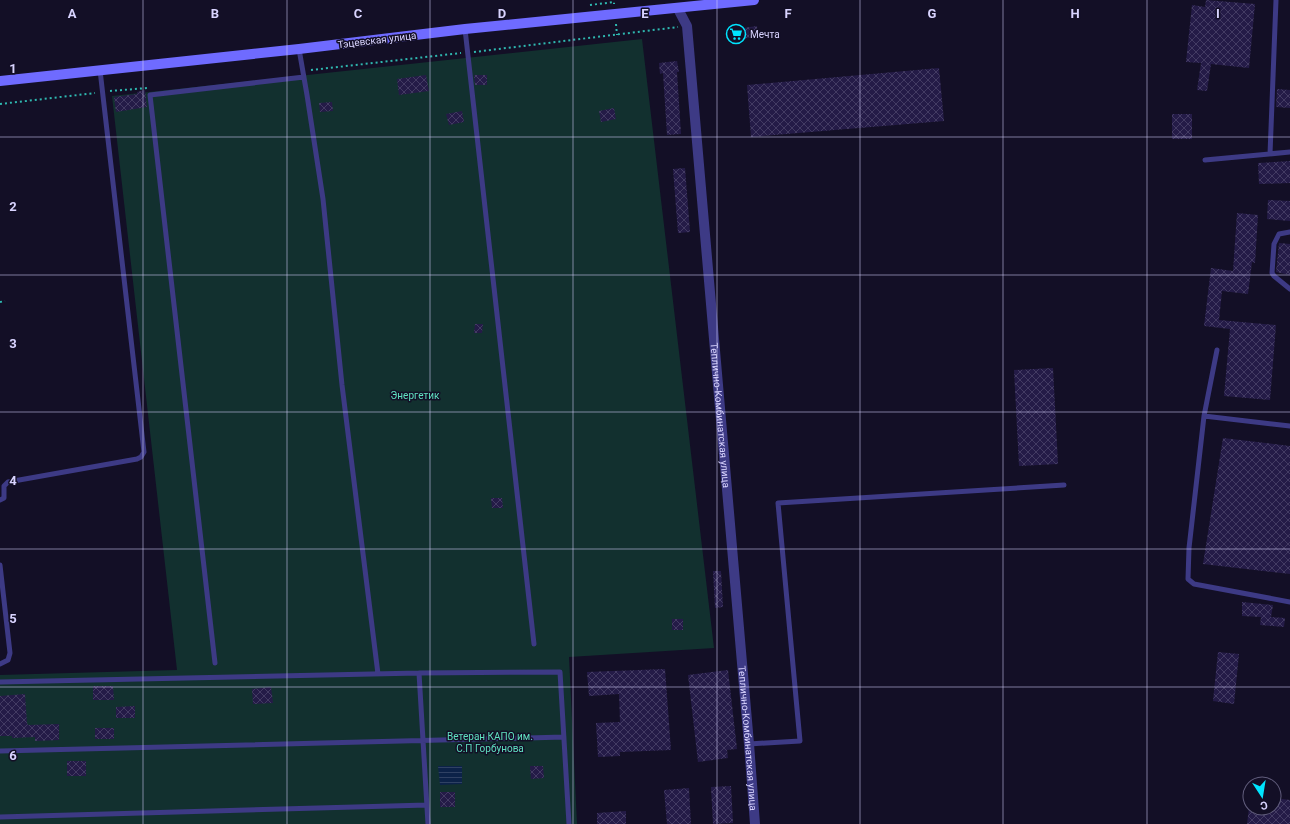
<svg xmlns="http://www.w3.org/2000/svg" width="1290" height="824" font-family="Roboto,sans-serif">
<defs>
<pattern id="water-rules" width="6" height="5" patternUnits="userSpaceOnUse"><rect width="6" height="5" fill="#0c2248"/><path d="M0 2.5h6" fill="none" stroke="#2f4163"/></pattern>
<pattern id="building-cross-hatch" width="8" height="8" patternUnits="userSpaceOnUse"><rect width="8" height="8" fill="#241b47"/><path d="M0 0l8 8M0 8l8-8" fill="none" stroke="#433b63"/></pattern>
</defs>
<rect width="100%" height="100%" fill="#130f26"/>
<path fill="#12302f" d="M642 39 714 648 569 657 577 824H0V675L177 670 112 96Z"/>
<path fill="url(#water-rules)" d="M438 766H462V784L440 785Z"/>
<path fill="url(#building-cross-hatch)" d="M1206 0 1255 4 1249 68 1211 64 1207 91 1197 90 1201 63 1186 62 1192 5 1205 7Z
M757 26 758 37 730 40 729 30Z
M677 61 679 72H677L681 134 667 135 663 73 660 74 659 63Z
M939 68 944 121 751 137 747 85Z
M426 75 429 91 399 95 397 79Z
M474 75H487V85H475Z
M1277 89 1290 90V108L1276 107Z
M145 90 147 107 116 112 114 97 137 94V92Z
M332 102 333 111 320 112 319 103Z
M614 108 616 119 601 122 599 111Z
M462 111 464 122 449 125 446 114Z
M1172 114H1192V139H1172Z
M1290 161V183L1259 184 1258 163Z
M685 168 690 232 678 233 673 169Z
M1268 200 1290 201V221L1267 219Z
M1237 213 1258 215 1255 263 1252 262 1248 294 1222 291 1219 320 1276 325 1270 400 1224 396 1230 329 1204 326 1211 268 1233 271Z
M1279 243 1290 244V275L1276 272Z
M475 324H483L482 333H474Z
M1053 368 1058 464 1019 466 1014 370Z
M1223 438 1290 446V574L1203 564Z
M491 498H502L503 508H492Z
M713 571H721L723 607 715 608Z
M1242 602 1273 605 1271 617 1285 618 1284 627 1260 625 1261 617 1242 616Z
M672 619H683V630H672Z
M1218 652 1239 654 1234 704 1213 701Z
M665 669 671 750 620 752V756L598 757 596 723 620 722 619 694 589 696 587 672Z
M728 670 737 749 727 750 728 758 698 762 688 675Z
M93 686H113L114 700H93Z
M271 687 273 703 253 704 252 689Z
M25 694 27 723 28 725 59 724V740L35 741V737L12 738V736H0V696Z
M135 706V718H116V707Z
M95 728H114V739H95Z
M67 761H86V776H67Z
M530 766H543L544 778 531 779Z
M731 786 733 823 713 824 711 787Z
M689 788 691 824H667L664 790Z
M440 792H455V807H440Z
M1274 798 1290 800V824H1247L1249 808H1274Z
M626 811V824H597V813Z"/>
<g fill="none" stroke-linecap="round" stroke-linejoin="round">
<path stroke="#2fb8b0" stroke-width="2" stroke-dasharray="2 3" stroke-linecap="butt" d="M590 5 614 2V4
M616 24 617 35
M474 52 678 27
M311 70 461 53
M110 91 147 88
M0 104 95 93
M0 302 5 301"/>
<path stroke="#3d3a85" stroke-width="5" d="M465 29 534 644
M299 49 307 95 323 199 342 385 378 674
M1270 154 1276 0
M1205 160 1290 152
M1290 232 1279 234 1274 244 1272 273 1274 276 1290 289
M1217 350 1204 416 1189 548 1188 579 1194 584 1290 602
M1204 416 1290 426
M0 500 4 498V486L8 482 137 459 141 457 144 452 100 70
M0 565 10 653 8 660 0 664
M215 663 150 95 304 77
M419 673 428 824
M0 682 419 673 560 672 569 824
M749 744 800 741 778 503 1064 485
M0 751 564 737
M0 817 427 805"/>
<path stroke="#3d3a85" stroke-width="10" id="s1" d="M678 9 687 26 749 744 755 824"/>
<path stroke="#6f6bff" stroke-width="10" d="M0 81 299 49 465 29 754 0"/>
</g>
<path fill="none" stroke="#d9d4ff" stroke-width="1" stroke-opacity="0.55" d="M143 0V824M287 0V824M430 0V824M573 0V824M717 0V824M860 0V824M1003 0V824M1147 0V824M0 137H1290M0 275H1290M0 412H1290M0 549H1290M0 687H1290"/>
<defs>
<g id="supermarket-ring" transform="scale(1)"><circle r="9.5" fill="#130f26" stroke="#00e5ff" stroke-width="1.5"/><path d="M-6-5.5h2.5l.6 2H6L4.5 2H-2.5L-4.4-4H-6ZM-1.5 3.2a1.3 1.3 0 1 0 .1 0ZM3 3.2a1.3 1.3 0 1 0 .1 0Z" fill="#00e5ff"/></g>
</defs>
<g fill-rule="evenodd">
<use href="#supermarket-ring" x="736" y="34"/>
</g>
<g text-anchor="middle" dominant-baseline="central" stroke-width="3" stroke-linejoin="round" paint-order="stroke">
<g font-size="10" fill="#d9d4ff" stroke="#130f26" text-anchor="start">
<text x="750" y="34">Мечта</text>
</g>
<g font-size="10" fill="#d9d4ff" stroke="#130f26">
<text transform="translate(377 40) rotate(-7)">Тэцевская улица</text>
<text stroke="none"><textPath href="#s1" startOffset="410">Теплично-Комбинатская улица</textPath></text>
<text stroke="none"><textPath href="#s1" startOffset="734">Теплично-Комбинатская улица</textPath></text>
</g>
<g font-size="10" fill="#5fe0c0" stroke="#130f26">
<text x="415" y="395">Энергетик</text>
<text x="490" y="736">Ветеран КАПО им.<tspan x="490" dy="12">С.П Горбунова</tspan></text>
</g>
</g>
<g font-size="13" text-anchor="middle" font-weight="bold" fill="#d9d4ff" stroke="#130f26" stroke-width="3" stroke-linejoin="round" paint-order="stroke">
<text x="72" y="18">A</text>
<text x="215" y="18">B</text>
<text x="358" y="18">C</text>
<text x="502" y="18">D</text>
<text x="645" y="18">E</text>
<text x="788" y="18">F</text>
<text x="932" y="18">G</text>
<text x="1075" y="18">H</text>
<text x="1218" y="18">I</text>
<text x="13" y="73">1</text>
<text x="13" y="211">2</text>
<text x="13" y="348">3</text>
<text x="13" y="485">4</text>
<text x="13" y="623">5</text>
<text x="13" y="760">6</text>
</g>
<g transform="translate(1262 796) rotate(168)"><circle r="19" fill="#130f26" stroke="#625e7d"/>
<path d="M0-3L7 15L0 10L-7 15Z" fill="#00e5ff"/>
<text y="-6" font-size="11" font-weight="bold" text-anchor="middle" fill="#d9d4ff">С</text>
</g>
</svg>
